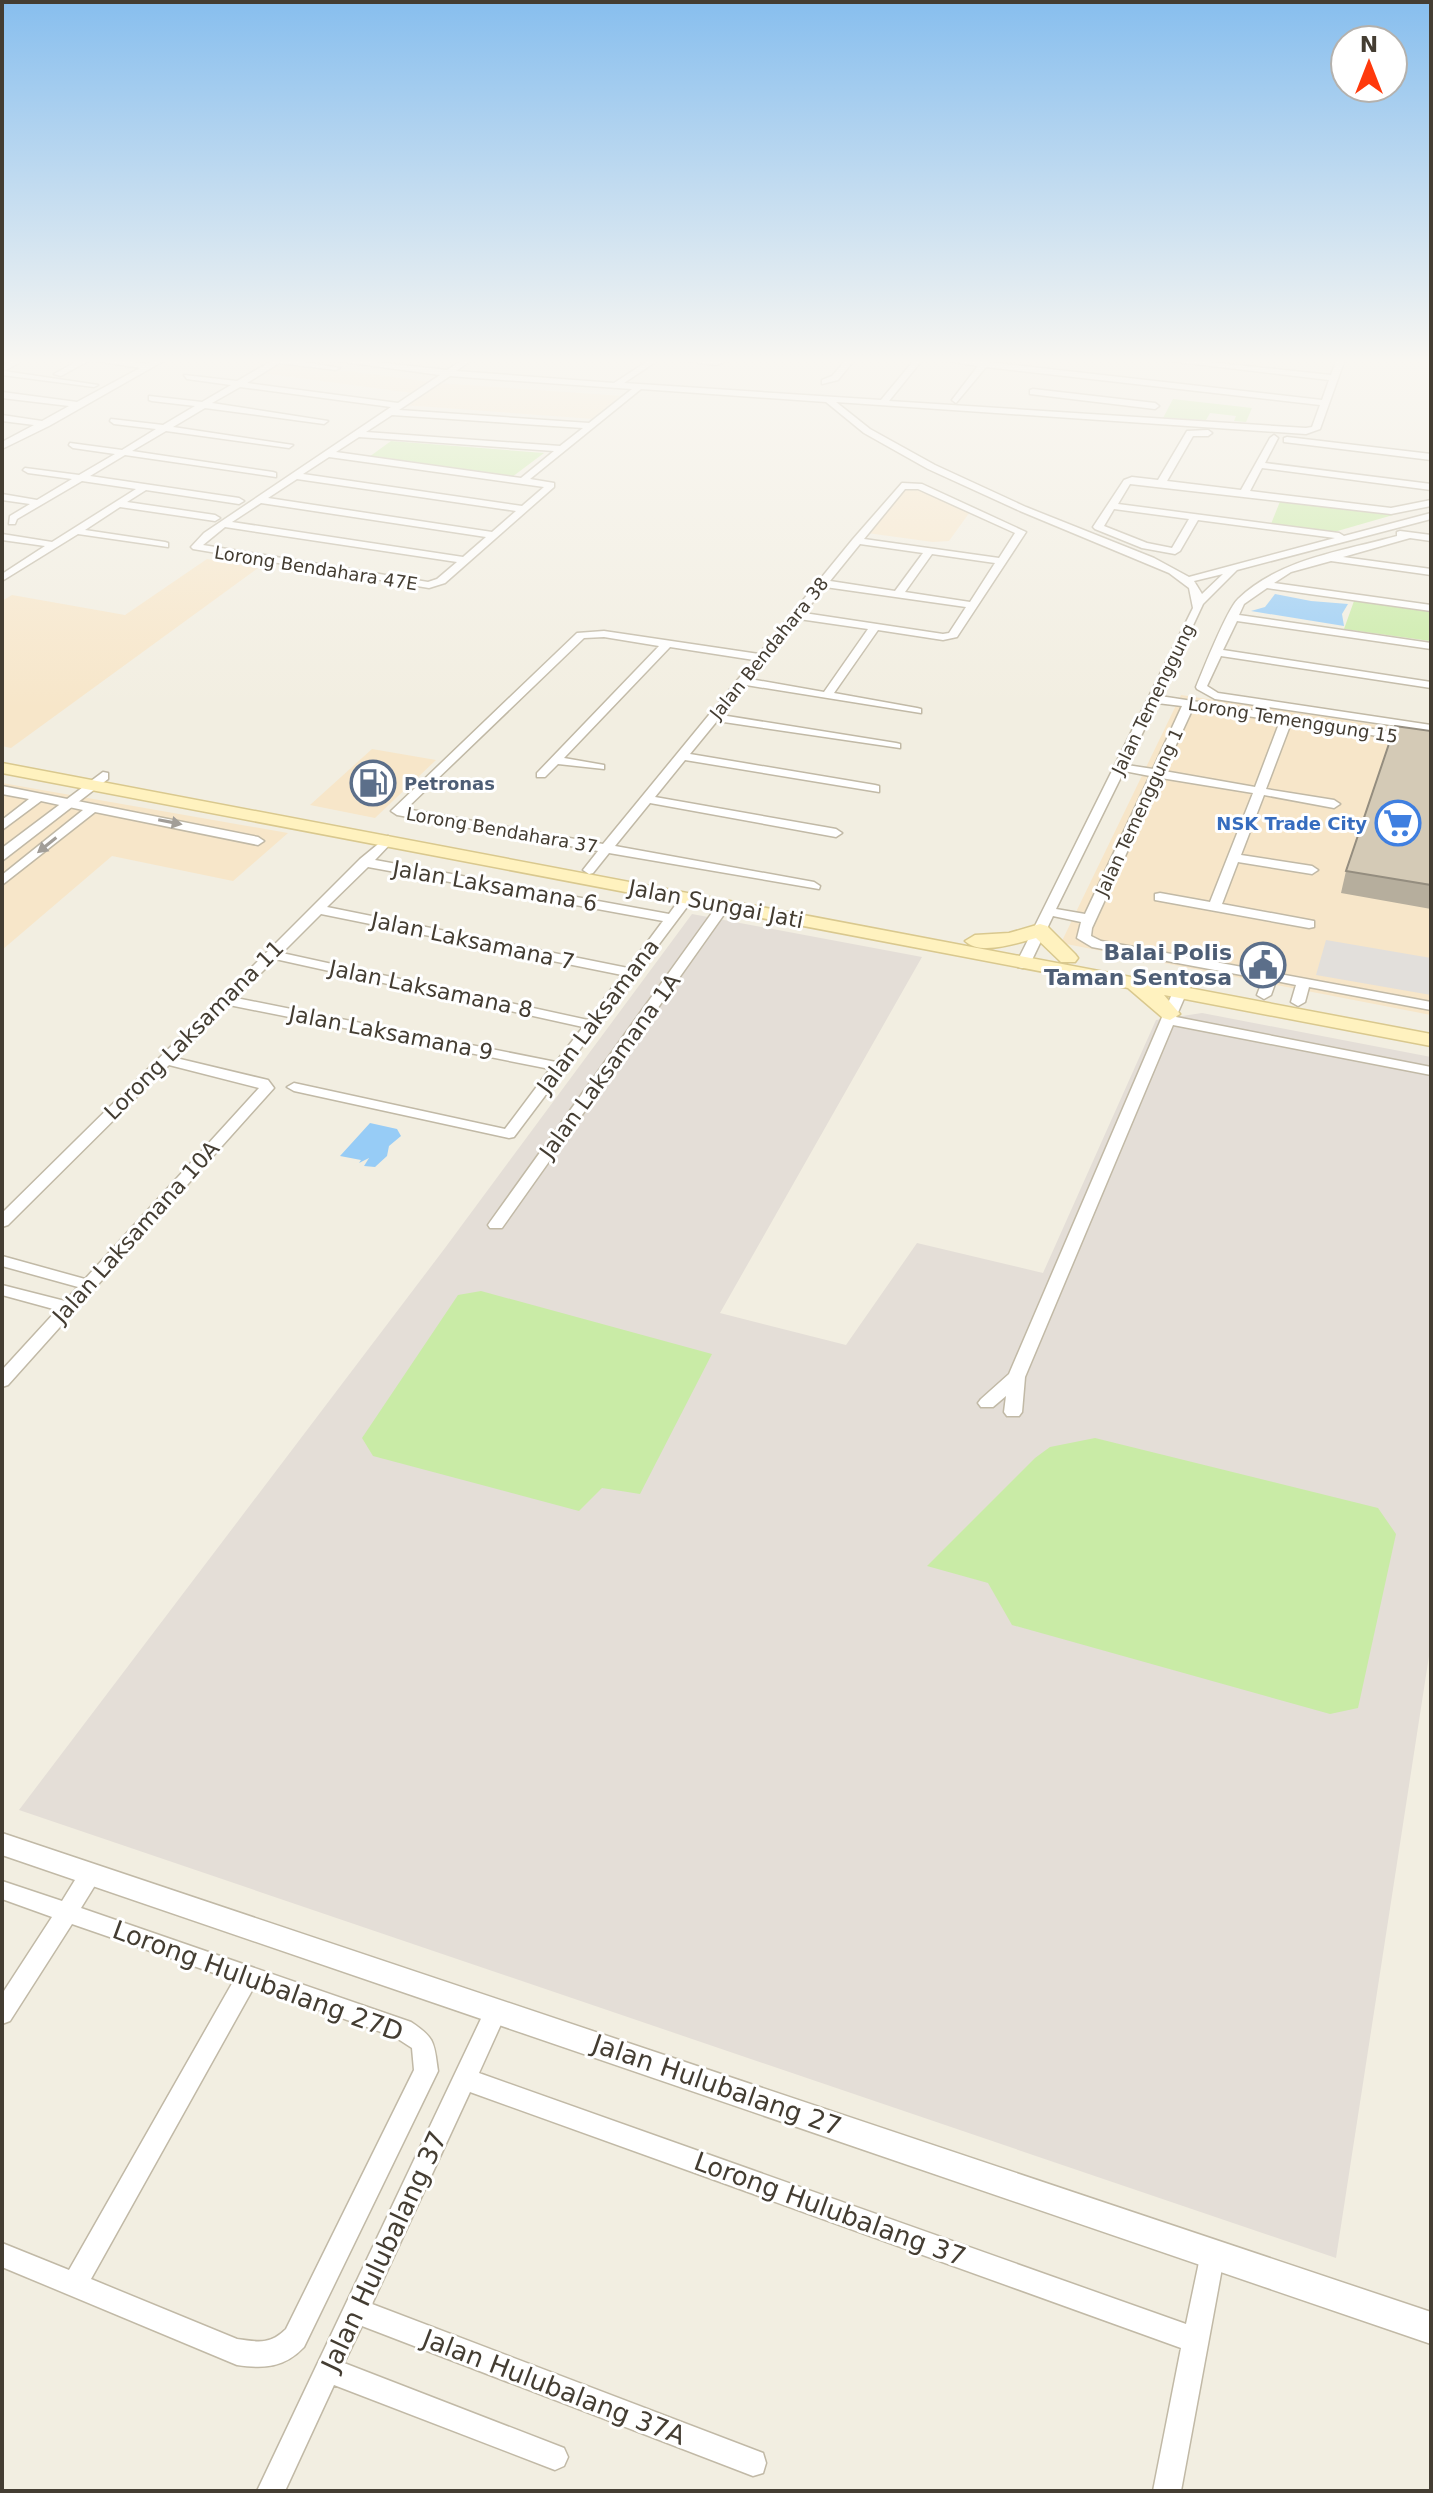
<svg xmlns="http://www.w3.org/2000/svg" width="1433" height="2493" font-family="'DejaVu Sans',sans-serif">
<rect width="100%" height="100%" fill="#f2eee1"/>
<path fill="#f7e6c9" d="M279 362 438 383 622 396 594 419 404 405 420 394 261 373Z
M911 486 972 509 949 541 933 542 867 533 906 487Z
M207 559 258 568 11 748 2 746V601L12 595 125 615Z
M1181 695 1431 733V1015L1061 943Z
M372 749 436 760 375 818 310 805Z
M2 783 288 833 233 881 112 856 2 950Z"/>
<path fill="#e4ded7" d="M692 914 922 957 720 1313 846 1345 917 1243 1043 1273 1156 1020 1202 1013 1431 1057V1643L1336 2258 19 1810 445 1248Z"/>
<path fill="#c9eba6" d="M1173 399 1252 408 1246 422 1234 421 1236 416 1210 413 1206 420 1163 418Z
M391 441 544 453 512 477 369 457Z
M1281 499 1393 515 1334 532 1271 524Z
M1354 601 1431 612 1430 641 1344 629Z
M481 1291 712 1354 640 1494 602 1488 579 1511 373 1456 362 1438 458 1295Z
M1095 1438 1378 1508 1396 1534 1358 1708 1330 1714 1012 1625 988 1583 927 1566 1035 1458 1050 1447Z"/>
<path fill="#e2dfdb" d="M1326 940 1431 958V995L1316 975Z"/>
<path fill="#97ccf6" d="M1275 594 1311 601 1348 604 1342 614 1344 626 1251 611 1265 607Z
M370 1123 397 1129 401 1136 389 1146 387 1156 375 1167 364 1166 369 1158 359 1163 361 1160 340 1156Z"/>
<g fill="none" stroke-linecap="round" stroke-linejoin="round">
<g stroke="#c1b9a6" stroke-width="3">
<path id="minor" d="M16 359H26L4 371 98 385 94 387 2 375V366Z
M81 359H110L147 364 157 359H167L49 426 2 449V442L34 425 2 421V415L42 421 69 406 2 398V392L77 402 140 368 90 360 61 376 54 374Z
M269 359H285L340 368 336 370 279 363 247 383 398 403 440 375 322 359H347L447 370 464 359H473L456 371 614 383 651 359H660L624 383 881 400 915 359H923L889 401 1306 428 1312 427 1320 405 986 367 956 403 952 400 978 366 937 359H962L1322 400 1329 380 1153 359H1179L1331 375 1337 359H1345L1320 429 1306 434 836 402 870 429 935 465 1026 507 1154 558 1189 577 1335 538 1198 520 1180 551 1175 554 1142 548 1095 529 1093 527 1124 480 1132 477 1158 480 1187 431 1208 430 1212 433 1208 436H1193L1167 481 1241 490 1270 438 1274 435 1278 438 1265 463 1431 484V490L1262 468 1250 491 1391 508 1431 500V506L1391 514 1130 484 1118 504 1339 533 1344 536 1431 513V519L1237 570 1203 604 1160 696 1431 738V744L1291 723 1266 789 1334 800 1340 804 1334 808 1264 795 1241 855 1312 866 1318 870 1312 874 1238 862 1222 904 1314 921V927L1309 928 1155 900V894L1160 893 1210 902 1253 793 1161 778 1092 928 1091 936 1101 941 1431 1002V1010L1309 987 1305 1002 1298 1006 1291 1002 1296 985 1276 981 1271 995 1264 999 1257 995 1263 979 1092 947 1077 938 1081 922 1053 916 1030 964 1023 968 1018 967 1016 964 1193 608 1189 588 1169 573 1020 511 928 469 864 433 826 402 641 389 530 479 554 483V487L445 583 429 588 193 549 191 547 204 533 391 407 240 387 212 403 328 421 324 424 205 408 173 427 293 445 289 448 166 431 132 451 273 472 276 473V477L125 455 90 476 239 498 244 501 239 504 146 490 127 502 215 515 220 518 215 521 120 507 85 530 165 542 168 543V547L78 534 2 581V574L45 546 2 540V534L52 542 136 489 82 481 17 519 15 524H9L10 516 30 504 2 500V494L37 500 72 479 28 473 23 470 25 468 79 475 115 454 73 448 69 445 70 443 122 450 156 429 114 424 110 421 111 419 163 425 195 406 152 401 149 400V396L202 402 231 385 187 379 184 375 237 381 270 362ZM450 376 475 378 632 389 589 423 399 410ZM392 415 583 428 560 446 366 432ZM359 437 554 451 521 478 336 452ZM329 457 544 487 522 506 303 474ZM297 479 516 511 492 532 268 498ZM261 503 486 537 463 557 232 522ZM1114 509 1189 519 1172 548 1147 543 1104 526ZM225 527 457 562 437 579 428 582 203 545ZM1223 574 1202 594 1194 581ZM1157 703 1182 706 1153 769 1127 765ZM1193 708 1280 721 1255 787 1164 771ZM1124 771 1150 776 1085 914 1056 909Z
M671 359H732L716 365Z
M847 359H855L838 380 822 384V380L832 376Z
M1033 389 1155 403 1159 406 1155 409 1030 394V390Z
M1287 437 1431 454V460L1284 442V438Z
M902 483 922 484 1026 532 957 637 943 640 878 630 834 693 917 708 921 709V713L746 685 721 715 896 743 900 744V748L717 721 690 754 875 785 879 786V792L685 760 655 797 836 829 842 833 836 837 650 803 615 846 814 882 820 886 819 889 609 853 593 873 589 874 583 870 598 851 397 815 391 811 577 633 604 631 759 654 853 539ZM905 489H918L1015 533 999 558 864 539ZM860 544 923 553 895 591 830 581ZM932 554 995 563 970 602 905 592ZM825 587 966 607 949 633 943 634 804 613ZM799 619 868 629 824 692 750 679ZM604 637 659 646 537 773V777H545L558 764 604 769V765L564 758 670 647 754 660 603 844 406 809 584 638Z
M1400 531 1431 535V541L1410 538 1343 557 1431 569V575L1331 561 1291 572 1274 583 1431 605V611L1267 588 1244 604 1239 615 1431 643V649L1237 621 1223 650 1431 682V688L1221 656 1207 686 1218 693 1431 725V731L1215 699 1197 689 1196 687C1203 670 1227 609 1238 599 1279 559 1343 551 1397 536V532Z
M2 786 258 837 264 841 258 845 95 812 2 885V875L83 810 41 801 2 830V820L29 799 2 794Z
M388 836 394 840 375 860 669 914 682 896H692L693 899 514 1137 509 1138 294 1091 287 1087 294 1083 505 1129 550 1069 229 1005 176 1058 268 1080 274 1088 8 1385 2 1387V1370L57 1310 2 1295V1285L65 1301 78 1287 2 1266V1256L85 1279 259 1088 169 1065 8 1225 2 1227V1213L217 1001 218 997 223 996 360 859ZM368 867 663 921 628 968 327 907ZM321 914 622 975 588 1020 282 953ZM275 959 583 1027 556 1062 236 998Z
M724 902 730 906 502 1228H490L488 1225 490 1222 719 903Z
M1185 976 1192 980 1176 1017 1431 1067V1075L1173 1025 1025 1377 1022 1412 1019 1416H1007L1004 1412 1006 1396 993 1407H981L978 1403 981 1399 1009 1374 1178 980Z
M91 1865 99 1867 102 1874 81 1908 411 2022C435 2038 434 2042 438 2071L304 2347C284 2368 264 2369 237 2365L2 2267V2243L69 2270 234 1980 72 1924 10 2021 2 2024V1994L52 1917 2 1899V1881L62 1901 83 1867ZM254 1987 395 2037 412 2048 414 2070 286 2329C270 2345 258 2342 237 2339L91 2279Z
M496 2001 504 2004 507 2011 479 2073 1186 2324 1203 2243 1212 2240 1221 2243 1225 2252 1181 2491H1153L1181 2348 470 2092 372 2304 763 2453 766 2463 763 2473 753 2476 362 2326 344 2363 564 2448 568 2457 564 2466 555 2470 334 2385 285 2491H257L488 2004Z"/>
</g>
<g stroke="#c1b9a6" stroke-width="3">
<path id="tertiary" d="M103 772 108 773V779L2 861V848Z
M2 1833 1431 2312V2344L2 1855Z"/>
</g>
<g stroke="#d9c88e" stroke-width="3">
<path id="secondary" d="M2 763 1431 1034V1046L1164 995 1180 1014 1170 1020 1163 1018 1128 988 2 773Z
M1040 924 1047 926 1075 954 1078 958 1075 962H1061L1036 938C1018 943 980 956 965 941L975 935 1009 933Z"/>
</g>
<use href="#minor" fill="#fff" fill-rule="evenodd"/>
<use href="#tertiary" fill="#fff" fill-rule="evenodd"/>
<use href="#secondary" fill="#fff2bf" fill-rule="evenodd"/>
</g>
<path fill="#b6ae9d" d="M1431 731V909L1341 893 1346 871Z"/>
<path fill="#d4cab6" stroke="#948d7f" stroke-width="2" d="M1395 726 1431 731V885L1346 871Z"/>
<defs><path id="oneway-solid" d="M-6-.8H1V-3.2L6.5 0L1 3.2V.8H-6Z" transform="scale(2)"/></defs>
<g fill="#a29e98">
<use href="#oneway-solid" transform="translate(170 822) rotate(11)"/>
<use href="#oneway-solid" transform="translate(47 845) rotate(141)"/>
</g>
<linearGradient id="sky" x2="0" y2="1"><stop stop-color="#87beee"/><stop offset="0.51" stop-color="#f9f7f2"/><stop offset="1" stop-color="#f9f7f2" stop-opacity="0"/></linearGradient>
<rect width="1433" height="708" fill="url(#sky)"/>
<defs>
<g id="fuel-ring" transform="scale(2.3)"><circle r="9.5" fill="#fff" stroke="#5c6f8a" stroke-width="1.5"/><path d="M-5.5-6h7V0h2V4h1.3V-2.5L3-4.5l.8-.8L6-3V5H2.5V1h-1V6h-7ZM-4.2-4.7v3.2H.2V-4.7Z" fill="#5c6f8a"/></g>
<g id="supermarket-ring" transform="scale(2.3)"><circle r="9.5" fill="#fff" stroke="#3f7fe0" stroke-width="1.5"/><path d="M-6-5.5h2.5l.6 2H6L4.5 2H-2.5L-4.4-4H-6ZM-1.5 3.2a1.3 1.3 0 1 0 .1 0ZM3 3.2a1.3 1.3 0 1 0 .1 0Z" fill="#3f7fe0"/></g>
<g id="civic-ring" transform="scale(2.3)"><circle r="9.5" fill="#fff" stroke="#5c6f8a" stroke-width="1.5"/><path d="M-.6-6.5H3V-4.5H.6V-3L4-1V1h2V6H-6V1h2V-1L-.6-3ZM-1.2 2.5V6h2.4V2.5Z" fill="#5c6f8a"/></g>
</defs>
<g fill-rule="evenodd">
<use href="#fuel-ring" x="373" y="783"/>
<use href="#supermarket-ring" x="1398" y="823"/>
<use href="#civic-ring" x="1263" y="965"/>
</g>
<g text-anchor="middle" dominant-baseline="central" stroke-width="6" stroke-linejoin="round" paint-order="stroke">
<g font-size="18" fill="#443d32" stroke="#fff">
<text transform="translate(316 568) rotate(9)">Lorong Bendahara 47E</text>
<text transform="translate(769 648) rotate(-51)">Jalan Bendahara 38</text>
<text transform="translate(1153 699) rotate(-64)">Jalan Temenggung</text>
<text transform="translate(1293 720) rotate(9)">Lorong Temenggung 15</text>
<text transform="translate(1139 812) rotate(-65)">Jalan Temenggung 1</text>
<text transform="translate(502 830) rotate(10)">Lorong Bendahara 37</text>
</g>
<g font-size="18" font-weight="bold" fill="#4e5e75" stroke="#fff" text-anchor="start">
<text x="404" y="783">Petronas</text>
</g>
<g font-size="18" font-weight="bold" fill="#366cbe" stroke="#fff" text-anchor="end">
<text x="1367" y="823">NSK Trade City</text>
</g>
<g font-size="22" fill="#443d32" stroke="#fff">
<text transform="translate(495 886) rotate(10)">Jalan Laksamana 6</text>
<text transform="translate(716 904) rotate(11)">Jalan Sungai Jati</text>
<text transform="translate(473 941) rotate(12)">Jalan Laksamana 7</text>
<text transform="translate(431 989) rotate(12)">Jalan Laksamana 8</text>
<text transform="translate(598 1016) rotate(-53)">Jalan Laksamana</text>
<text transform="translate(194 1030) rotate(-45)">Lorong Laksamana 11</text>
<text transform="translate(391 1033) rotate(11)">Jalan Laksamana 9</text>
<text transform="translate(610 1066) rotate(-54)">Jalan Laksamana 1A</text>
<text transform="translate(136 1232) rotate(-48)">Jalan Laksamana 10A</text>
</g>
<g font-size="22" font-weight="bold" fill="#4e5e75" stroke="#fff" text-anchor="end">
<text x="1232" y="952">Balai Polis<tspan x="1232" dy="25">Taman Sentosa</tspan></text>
</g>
<g font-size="26" fill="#443d32" stroke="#fff">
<text transform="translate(258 1981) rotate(20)">Lorong Hulubalang 27D</text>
<text transform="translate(717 2085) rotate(19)">Jalan Hulubalang 27</text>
<text transform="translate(830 2209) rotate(20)">Lorong Hulubalang 37</text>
<text transform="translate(384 2251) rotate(-65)">Jalan Hulubalang 37</text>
<text transform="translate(554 2387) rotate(21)">Jalan Hulubalang 37A</text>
</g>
</g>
<rect width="1433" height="2493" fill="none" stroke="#443d32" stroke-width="8"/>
<g transform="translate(1369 64)"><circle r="38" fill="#ffffff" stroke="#b4b1ad" stroke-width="2"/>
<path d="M0-6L14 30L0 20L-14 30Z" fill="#ff390c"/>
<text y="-12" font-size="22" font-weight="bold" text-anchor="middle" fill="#443d32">N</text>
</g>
</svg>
